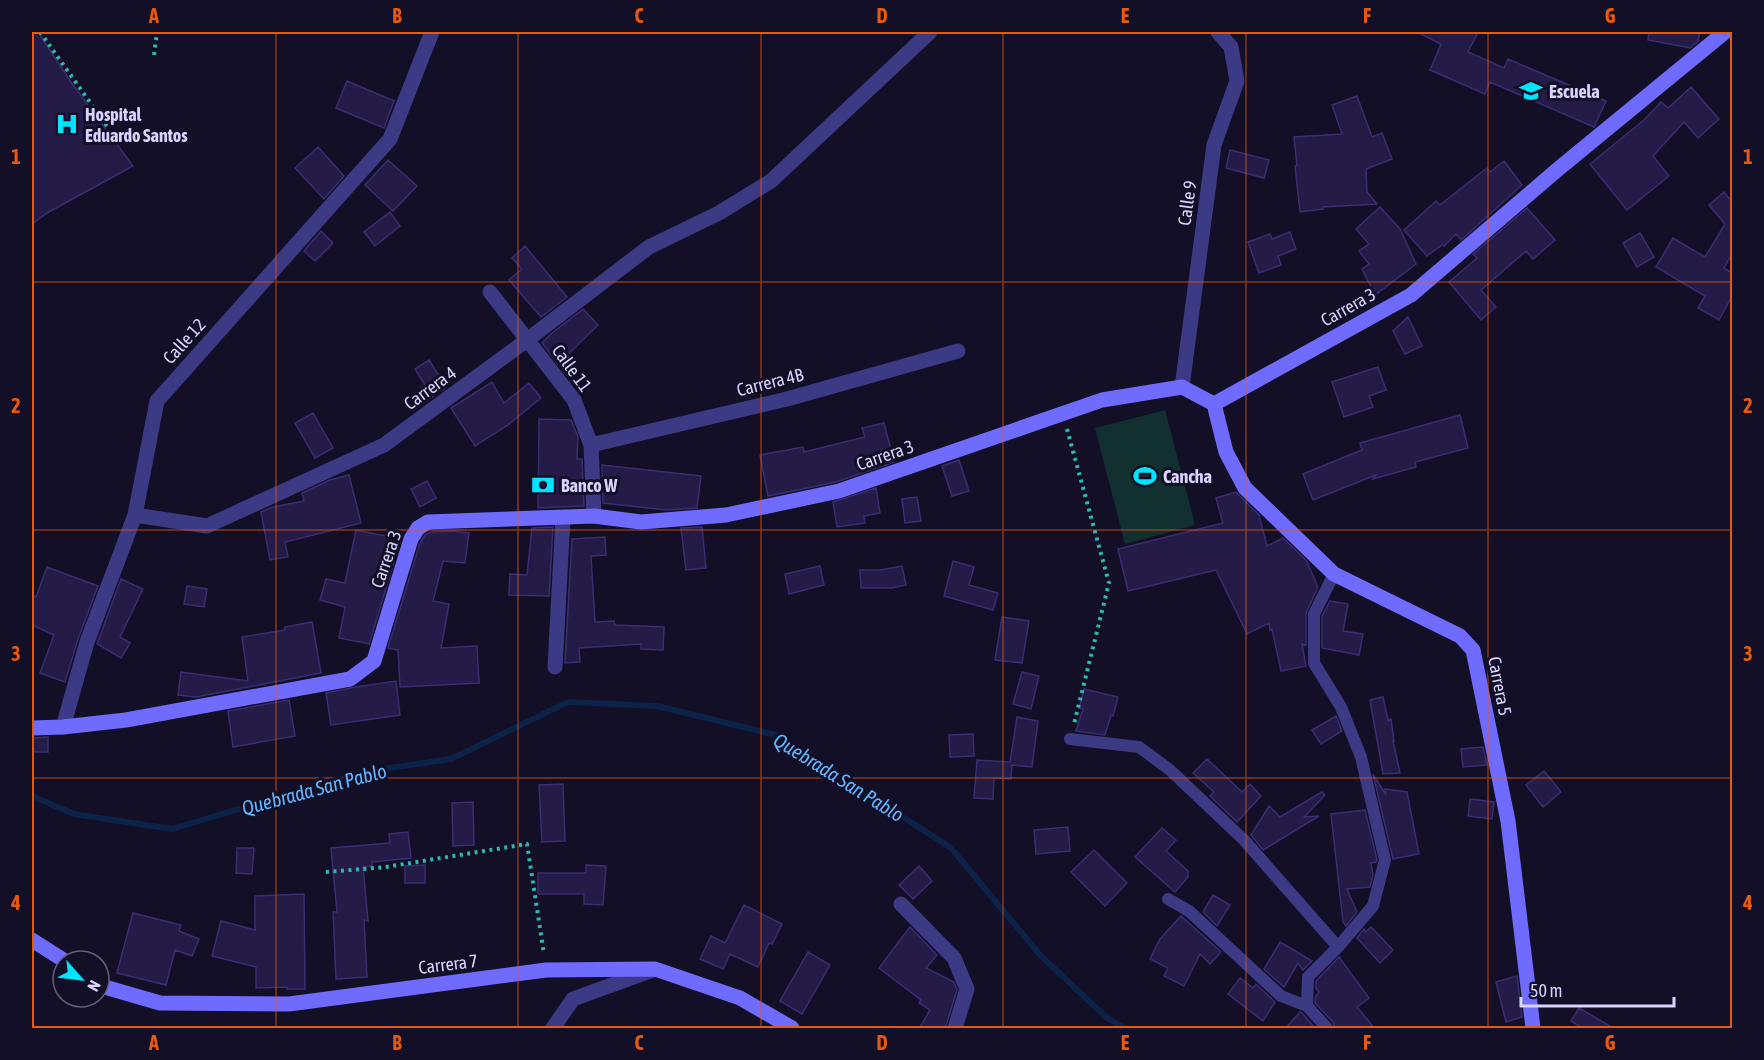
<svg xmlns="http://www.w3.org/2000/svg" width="1764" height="1060" font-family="'Asap Condensed',sans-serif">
<rect width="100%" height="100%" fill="#130f26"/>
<path fill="#12302f" d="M1165 410 1195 525 1125 544 1095 428Z"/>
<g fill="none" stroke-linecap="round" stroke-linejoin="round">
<path stroke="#0c2248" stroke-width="6" d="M32 796 74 814 172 829 363 772 451 759 568 702 657 706 776 735 951 848 1040 955 1106 1017 1124 1028"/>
</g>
<path fill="#241b47" stroke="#3b2d73" stroke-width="1.5" d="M32 32H38L71 82 133 166 47 213 32 224Z
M1417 32H1478L1468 52 1504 68 1508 59 1606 101 1594 127 1490 82 1485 94 1430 70 1441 44Z
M1649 32H1700L1698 41 1690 48 1648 40Z
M347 81 394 101 384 128 336 108Z
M1691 87 1719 119 1698 138 1684 122 1653 156 1669 176 1627 210 1590 164 1644 120 1661 102 1668 108Z
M1357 96 1372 137 1382 133 1392 159 1366 169 1367 192 1377 204 1323 207V209L1300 212 1295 166H1297L1294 137 1342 134 1332 105Z
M318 147 344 176 324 199 295 168Z
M1230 150 1269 160 1264 178 1226 168Z
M388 160 417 186 393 211 365 185Z
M1504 161 1522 185 1461 240 1456 234 1444 246 1442 245 1427 256 1404 230 1436 201 1440 205 1487 168 1490 172Z
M1724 192 1732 202V254L1724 268 1732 273V296L1719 320 1698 308 1705 296 1656 267 1673 238 1705 257 1725 224 1709 205Z
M1380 207 1400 229 1416 264 1375 295 1362 269 1369 264 1359 251 1369 244 1356 229Z
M1527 208 1555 240 1533 259 1526 251 1481 290 1496 307 1481 320 1449 282 1477 258 1473 254Z
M390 212 400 226 375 246 364 232Z
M321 231 333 243 315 261 304 251Z
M1290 232 1296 249 1278 256 1281 265 1259 273 1248 242 1270 234 1272 239Z
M1640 233 1654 257 1637 267 1623 243Z
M525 246 567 297 541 317 509 280 522 269 512 258Z
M583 309 598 325 558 364 542 343 552 333Z
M1408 317 1422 346 1405 354 1393 331Z
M429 360 446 387 427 401 420 388 425 385 415 369Z
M1378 367 1386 390 1369 396 1373 407 1344 417 1332 382Z
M492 382 504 403 529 383 541 398 508 425 475 446 451 408Z
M313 413 333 448 315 458 295 423Z
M1460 415 1468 448 1415 462 1416 467 1373 479 1376 475 1313 500 1303 474 1362 450 1360 443Z
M539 419 571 420 578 437 577 459H582L584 506 538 508Z
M884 423 894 462 836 482 768 496 760 455 803 447 804 452 865 437 862 428Z
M959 460 969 491 952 496 942 466Z
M602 465 701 476 697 508 667 510 603 503Z
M349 475 361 523 285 542 288 557 270 560 261 512 273 507 304 501 302 493 330 480Z
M427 481 436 498 420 507 411 489Z
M876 488 880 513 864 516 865 523 837 527 833 502Z
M1236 492 1259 515 1267 546 1283 538 1306 560 1318 587 1306 613V645L1302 644 1306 666 1281 671 1272 629 1270 630 1269 623 1247 634 1216 570 1128 591 1118 549 1223 523 1216 498Z
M917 497 921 521 905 523 902 499Z
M553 527 549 596 509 595 510 574 527 575 532 528Z
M702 527 706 568 686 570 681 528Z
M356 530 401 539 369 644 339 638 345 607 320 600 326 579 345 583Z
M453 531 469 533 465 563 443 561 433 601 449 604 441 648 477 646 479 683 400 687 398 650 388 648 420 543 425 535 431 532Z
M605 537 606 555 591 556 595 622 614 621 615 625 664 627 663 650 641 649V644L579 648 580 662 565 663 572 539Z
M953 561 974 567 969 585 998 593 993 610 944 596Z
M820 566 824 585 789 594 785 574Z
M902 566 906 585 892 588H861L860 570H880Z
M47 567 98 586 78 639 65 682 40 673 54 635 32 625V595L36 597Z
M121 579 143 589 120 637 130 643 121 658 97 644Z
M187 586 207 589 204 607 184 604Z
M1330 601 1348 604 1343 631 1363 634 1359 655 1322 648V616Z
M1002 617 1029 621 1022 663 995 660Z
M312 622 321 673 196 697 178 695 181 672 248 681 242 637 285 630V627Z
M1022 672 1039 676 1031 709 1013 704Z
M396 681 400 715 331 725 326 693 356 687Z
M1084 689 1118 697 1113 716 1111 715 1105 735 1076 731 1083 709 1079 708Z
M1383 697 1388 720 1391 719 1394 741H1393L1400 773 1383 774 1370 700Z
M289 700 295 736 233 747 228 711Z
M1336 716 1342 731 1321 744 1312 730Z
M1017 717 1038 721 1032 767 1012 765 1011 779 994 778 993 799 974 798 977 760 1010 762Z
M973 734 974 756 950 757 949 735Z
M48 737V752H32V738Z
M1483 747 1487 765 1463 767 1461 749Z
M1207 759 1242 792 1250 784 1261 796 1237 822 1210 796 1214 792 1193 773Z
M1544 771 1561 792 1543 807 1526 785Z
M1373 774 1386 795 1385 789 1407 792 1419 854 1393 859Z
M563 784 565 841 542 842 539 785Z
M1322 792 1325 795 1304 817 1319 816 1263 850 1251 835 1269 806 1280 817Z
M1470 799 1494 802 1492 819 1468 816Z
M473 802 474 845 453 846 452 803Z
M1365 810 1377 860 1376 862 1371 863 1373 875 1370 887 1347 889 1357 912 1346 926 1343 922 1331 814Z
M1068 827 1070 851 1036 854 1034 830Z
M1162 828 1176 840 1166 851 1188 871V877L1175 892 1135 857Z
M408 832 411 858 372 862V866L363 867 368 921 364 920 367 977 336 979 333 912H337L331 848 390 843 389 834Z
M237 848H254L252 874 236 873Z
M1094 850 1127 883 1105 906 1071 872Z
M425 865V883H405V866Z
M586 865 606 866 603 905 584 904V894H538V873H586Z
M919 866 932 881 913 899 899 885Z
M304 894 305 989H287V987L256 988V967L212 956 221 921 255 930V896Z
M1213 895 1230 905 1217 926 1203 912Z
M744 905 782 924 772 944 769 943 758 967 730 954 723 969 700 959 711 936 725 943Z
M133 913 181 925 179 931 199 939 192 956 175 950 166 985 117 973Z
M1181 916 1221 952 1210 964 1200 954 1184 986 1164 976 1168 968 1150 959 1160 939Z
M910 927 937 955 926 968 954 982 957 990 945 1029H919L930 1010 919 1003 921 1000 879 968Z
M1371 927 1393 950 1380 963 1357 938 1364 929 1365 932Z
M1280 942 1312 961 1303 970 1298 963 1284 987 1264 969Z
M808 952 830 965 802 1014 780 1001Z
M1339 957 1369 998 1357 1007 1375 1029H1335L1333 1022 1315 1003 1316 996 1319 992 1316 988V981Z
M1517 976 1522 1017 1506 1022 1496 982Z
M1240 978 1253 988 1256 984 1275 1002 1263 1021 1228 994Z
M1579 1008 1615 1029H1584L1571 1021Z
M1300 1012 1302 1013 1316 1029H1285Z"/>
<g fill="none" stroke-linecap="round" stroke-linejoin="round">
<path stroke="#2fb8b0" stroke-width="4" stroke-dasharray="3 4.5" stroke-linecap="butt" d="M40 32 109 129
M154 55 157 32
M1067 429 1109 583 1074 724
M326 872 386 867 527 844 544 954"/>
<path stroke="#3d3a85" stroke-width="12" d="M1070 739 1139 747 1170 770 1244 840 1338 947
M1168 899 1189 911 1281 996 1307 1006 1327 1028
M1307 1006 1308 977 1338 947 1373 906 1385 860 1361 757 1341 707 1314 663V614L1334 574"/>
<path stroke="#3d3a85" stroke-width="15" d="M490 292 574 400 591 445 594 516
M1182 387 1214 145 1237 81 1231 47 1218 32
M591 445 787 399 958 351
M135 515 207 526 384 445 527 340 649 247 719 213 771 181 930 32
M555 667 563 517
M63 727 87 642 135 515 157 401 390 139 432 32
M901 904 954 958 967 989 955 1028
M553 1028 573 999 653 970"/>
<path stroke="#6f6bff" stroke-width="15" d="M1214 404 1226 452 1245 488 1334 574 1460 636 1473 650 1508 821 1533 1028
M1214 404 1411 295 1557 170 1725 32
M32 728 63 727 126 720 350 679 374 661 411 539 418 528 428 522 594 516 641 522 726 515 839 491 1102 400 1182 387 1214 404
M32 940 65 961
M99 983 108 988 160 1003 289 1004 546 970 655 969 740 998 792 1028"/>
</g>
<path fill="none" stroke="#e8590c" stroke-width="1.5" stroke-opacity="0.55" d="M276 32V1028M518 32V1028M761 32V1028M1003 32V1028M1246 32V1028M1488 32V1028M32 282H1732M32 530H1732M32 778H1732"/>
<defs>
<g id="school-bare" transform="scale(1.8)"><path d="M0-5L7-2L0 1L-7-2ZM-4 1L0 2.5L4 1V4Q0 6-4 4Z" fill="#00e5ff" stroke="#130f26" stroke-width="2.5" paint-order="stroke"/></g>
<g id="hospital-bare" transform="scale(1.8)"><path d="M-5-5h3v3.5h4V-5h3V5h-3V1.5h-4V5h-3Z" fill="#00e5ff" stroke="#130f26" stroke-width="2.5" paint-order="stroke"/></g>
<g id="stadium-bare" transform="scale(1.8)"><path d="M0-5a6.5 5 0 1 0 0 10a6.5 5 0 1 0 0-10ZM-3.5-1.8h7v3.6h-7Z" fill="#00e5ff" stroke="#130f26" stroke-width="2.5" paint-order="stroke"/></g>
<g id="bank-bare" transform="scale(1.8)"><path d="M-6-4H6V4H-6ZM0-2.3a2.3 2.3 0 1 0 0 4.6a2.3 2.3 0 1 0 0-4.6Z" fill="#00e5ff" stroke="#130f26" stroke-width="2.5" paint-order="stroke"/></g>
</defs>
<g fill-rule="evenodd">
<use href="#school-bare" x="1531" y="91"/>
<use href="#hospital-bare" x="67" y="124"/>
<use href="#stadium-bare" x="1145" y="476"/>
<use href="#bank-bare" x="543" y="485"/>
</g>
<g text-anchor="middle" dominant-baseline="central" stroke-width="6" stroke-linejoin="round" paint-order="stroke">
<g font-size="18" font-weight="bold" fill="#d9d4ff" stroke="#130f26" text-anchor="start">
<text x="1549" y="91">Escuela</text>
<text x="85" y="114">Hospital<tspan x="85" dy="21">Eduardo Santos</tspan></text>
<text x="1163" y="476">Cancha</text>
<text x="561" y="485">Banco W</text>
</g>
<g font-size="18" fill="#d9d4ff" stroke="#130f26">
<text transform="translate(1187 203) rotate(-82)">Calle 9</text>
<text transform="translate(1348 307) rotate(-29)">Carrera 3</text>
<text transform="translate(184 341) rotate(-48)">Calle 12</text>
<text transform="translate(572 368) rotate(54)">Calle 11</text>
<text transform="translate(770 382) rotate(-14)">Carrera 4B</text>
<text transform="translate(430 388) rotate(-36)">Carrera 4</text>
<text transform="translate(885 455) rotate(-19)">Carrera 3</text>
<text transform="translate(386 559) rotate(-71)">Carrera 3</text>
<text transform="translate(1500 686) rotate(79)">Carrera 5</text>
<text transform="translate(448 964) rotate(-7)">Carrera 7</text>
</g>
<g font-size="20" font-style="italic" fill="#62b6ff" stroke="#130f26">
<text transform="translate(839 777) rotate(32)">Quebrada San Pablo</text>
<text transform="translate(314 789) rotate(-15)">Quebrada San Pablo</text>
</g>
</g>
<rect width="1764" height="1060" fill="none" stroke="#130f26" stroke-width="66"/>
<g transform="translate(81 979) rotate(118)"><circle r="28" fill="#130f26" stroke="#625e7d" stroke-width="1.5"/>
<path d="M0-4.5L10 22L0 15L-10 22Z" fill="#00e5ff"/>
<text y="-9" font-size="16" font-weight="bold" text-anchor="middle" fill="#d9d4ff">N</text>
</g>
<path d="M1521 997v9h153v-9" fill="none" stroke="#d9d4ff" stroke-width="3"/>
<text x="1530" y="997" font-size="18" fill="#d9d4ff" stroke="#130f26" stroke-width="4.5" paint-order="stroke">50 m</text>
<rect x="33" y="33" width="1698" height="994" fill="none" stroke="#e8590c" stroke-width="2"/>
<g font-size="20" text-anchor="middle" font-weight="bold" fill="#e8590c">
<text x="154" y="23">A</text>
<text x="397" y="23">B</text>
<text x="639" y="23">C</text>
<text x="882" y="23">D</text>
<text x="1125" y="23">E</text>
<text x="1367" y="23">F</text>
<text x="1610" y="23">G</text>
<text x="16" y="164">1</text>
<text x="1748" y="164">1</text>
<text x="16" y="413">2</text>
<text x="1748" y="413">2</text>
<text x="16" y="661">3</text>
<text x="1748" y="661">3</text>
<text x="16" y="910">4</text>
<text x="1748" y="910">4</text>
<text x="154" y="1050">A</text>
<text x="397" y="1050">B</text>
<text x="639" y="1050">C</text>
<text x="882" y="1050">D</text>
<text x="1125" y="1050">E</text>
<text x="1367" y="1050">F</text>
<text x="1610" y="1050">G</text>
</g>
</svg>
